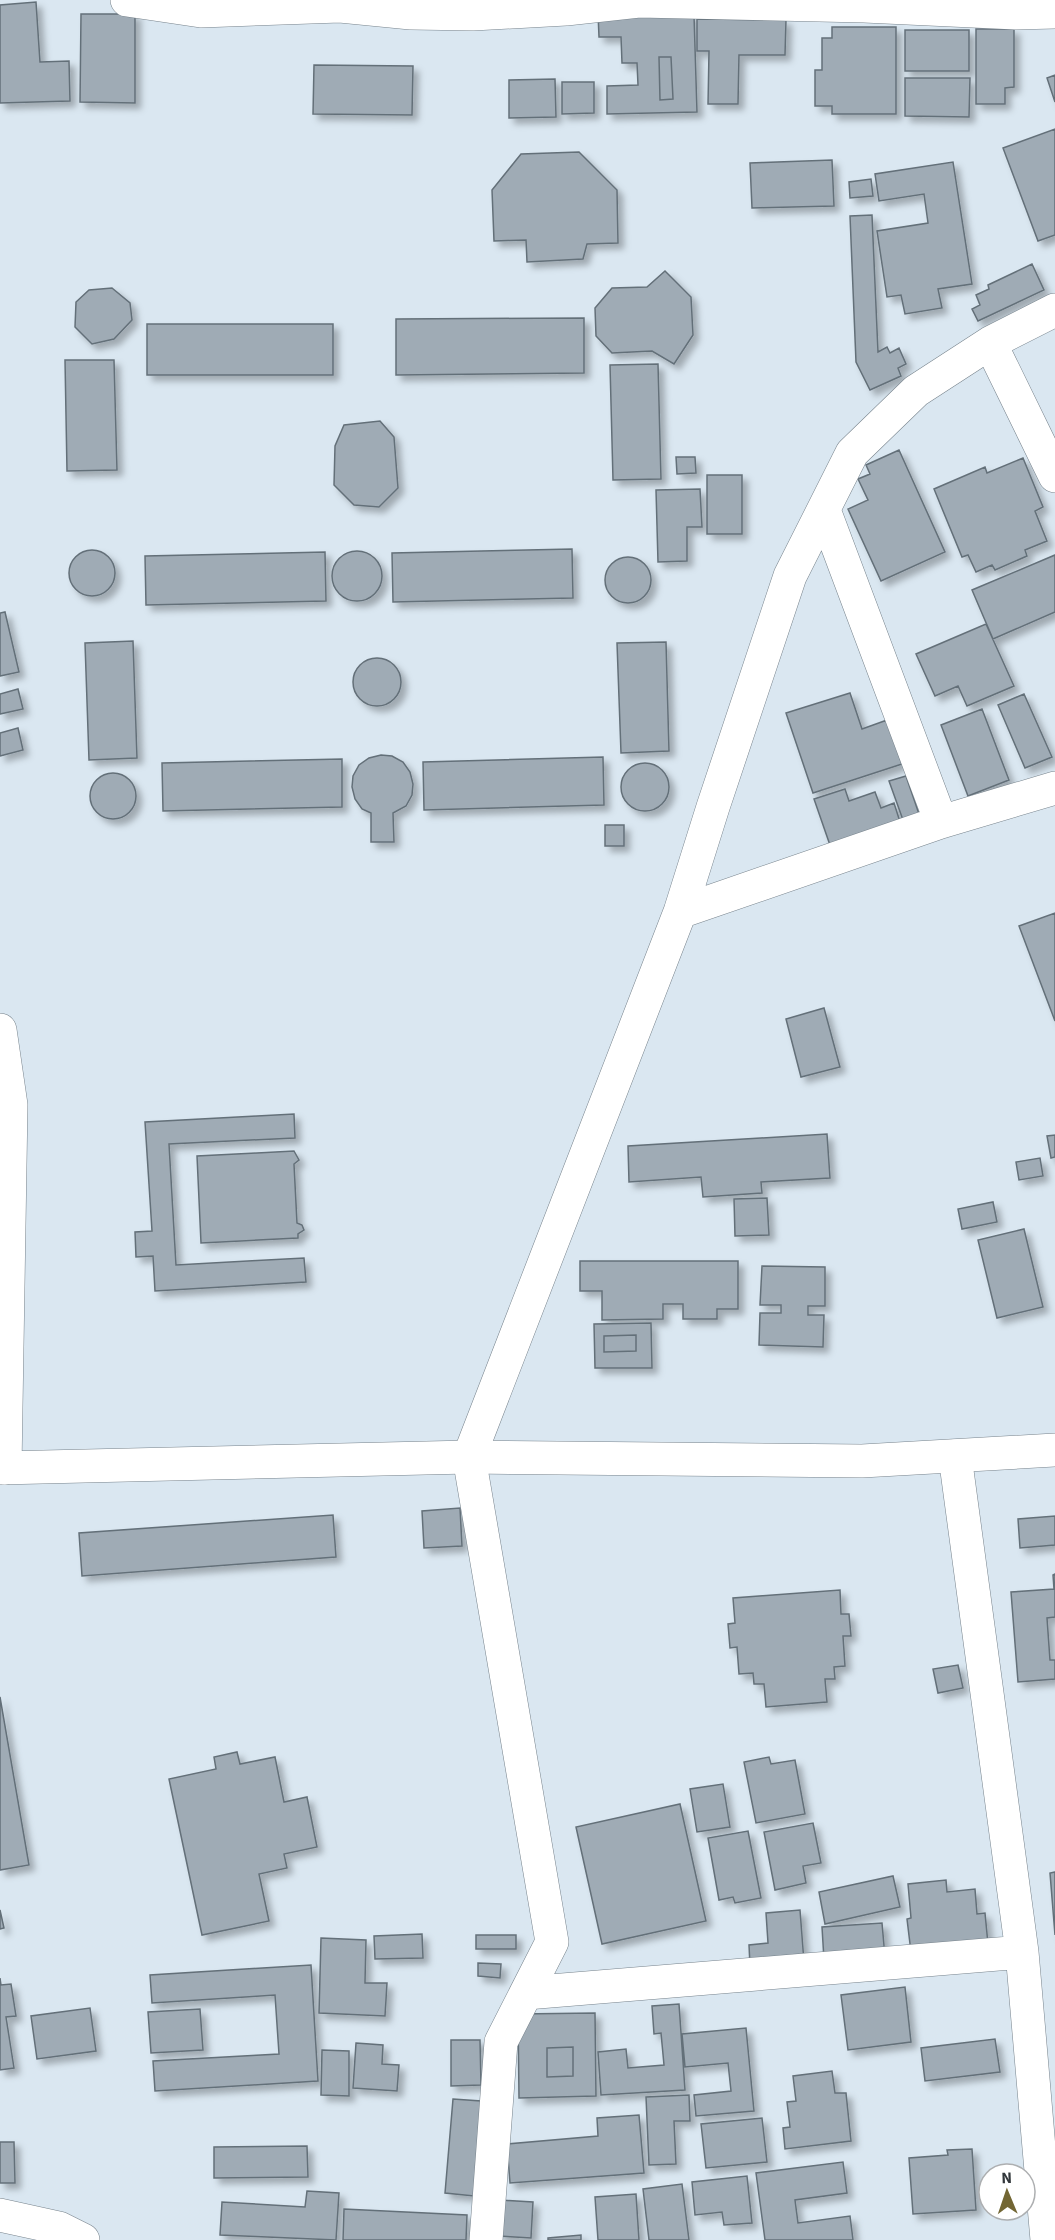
<svg xmlns="http://www.w3.org/2000/svg" width="1055" height="2240" font-family="'Source Sans 3',sans-serif">
<defs>
<filter id="shadow"><feDropShadow dx="5.5" dy="5.5" stdDeviation="3" flood-color="#0004"/></filter>
</defs>
<rect width="100%" height="100%" fill="#dae7f1"/>
<path fill="#9fabb5" stroke="#647079" stroke-width="1.5" fill-rule="evenodd" filter="url(#shadow)" d="M36 2 40 62 69 61 70 101 0 103V5Z
M598 13 694 15 697 112 607 114V86L638 85 637 63H622L621 37H599ZM659 57H671L673 99 660 100Z
M81 14H135V103L80 102Z
M697 19 786 20 785 55H739L738 104H708L709 51H697Z
M832 27H896V114H832V106H815V70H822V38H832Z
M976 29H1014V87L1005 88V104H976Z
M905 30H969V71H905Z
M659 57H671L673 99 660 100Z
M314 65 413 66 412 115 313 114Z
M1055 75V102L1047 78Z
M905 78H970L969 117 905 116Z
M555 79 556 117 509 118V80Z
M562 82H594V113L562 114Z
M1055 129V235L1038 241 1003 148Z
M579 152 617 190 618 243 587 244 583 259 527 262 526 240 494 241 492 190 521 154Z
M832 160 834 206 752 208 750 163Z
M953 162 972 284 938 289 942 308 905 314 901 295 887 297 877 231 928 223 924 194 879 201 875 174Z
M871 179 873 196 850 198 849 182Z
M872 215 878 352 887 347 890 353 899 348 906 364 898 368 901 376 870 390 856 362 850 216Z
M1032 264 1044 290 978 321 972 309 980 305 976 295 989 289 988 285Z
M665 271 691 297 693 335 674 364 652 351 612 353 596 336 595 308 612 288 647 287Z
M112 288 130 303 132 320 114 339 92 344 75 327 76 302 89 290Z
M584 318V373L396 375V319Z
M147 324H333V375H147Z
M65 360H114L117 470 67 471Z
M658 364 661 479 613 480 610 365Z
M380 421 394 437 398 488 379 507 354 505 334 485 335 446 344 425Z
M899 450 945 552 881 581 848 509 868 500 858 479 870 474 866 465Z
M676 457H695L696 473 677 474Z
M1023 458 1043 507 1035 511 1047 541 1025 550 1027 556 995 570 992 565 976 572 968 555 962 557 934 489 985 467 987 473Z
M707 475H742V534H707Z
M700 489 702 527H687V561L658 562 656 490Z
M572 549 573 598 393 602 392 553Z
M69 573a23 23 0 1 1 46 0a23 23 0 1 1-46 0Z
M332 576a25 25 0 1 1 50 0a25 25 0 1 1-50 0Z
M325 552 326 601 146 605 145 556Z
M1055 555V612L993 639 972 590Z
M605 580a23 23 0 1 1 46 0a23 23 0 1 1-46 0Z
M5 612 19 672 0 676V613Z
M986 624 1014 686 967 706 958 686 935 696 916 654Z
M133 641 137 758 89 760 85 643Z
M666 642 669 751 621 753 617 643Z
M353 682a24 24 0 1 1 48 0a24 24 0 1 1-48 0Z
M18 689 23 709 0 714V694Z
M850 693 862 729 887 720 902 764 813 793 786 713Z
M1024 694 1052 757 1025 768 998 705Z
M982 709 1009 780 968 796 941 725Z
M18 728 23 750 0 756V733Z
M381 755 392 756 403 762 410 772 413 784 412 795 406 806 393 813 394 842H371V813L362 809 355 799 352 787 353 776 359 765 369 758Z
M603 757 604 805 424 810 423 762Z
M342 759V807L163 811 162 763Z
M621 787a24 24 0 1 1 48 0a24 24 0 1 1-48 0Z
M90 796a23 23 0 1 1 46 0a23 23 0 1 1-46 0Z
M906 776 919 814 903 820 889 781Z
M845 789 849 801 875 792 881 808 894 803 901 825 831 848 814 799Z
M605 825H624V846H605Z
M1055 913V1021L1019 926Z
M824 1008 840 1067 801 1077 786 1019Z
M294 1114 295 1138 169 1144 176 1265 304 1258 306 1282 155 1291 153 1256 136 1257 135 1232 152 1231 145 1122Z
M827 1134 830 1178 761 1182 762 1193 703 1197 701 1177 629 1182 628 1146Z
M1055 1135V1157L1051 1158 1047 1136Z
M294 1151 299 1160 294 1164 297 1223 302 1225 304 1230 298 1234V1238L201 1243 197 1156Z
M1040 1158 1043 1176 1019 1180 1016 1162Z
M767 1198 769 1235 735 1236 734 1199Z
M993 1202 997 1222 962 1229 958 1209Z
M1024 1229 1043 1307 997 1318 978 1240Z
M580 1261H738V1309H717V1319H683V1304H663V1319L602 1320V1291H580Z
M762 1266 825 1267V1306H808V1315H824L823 1347 759 1345 760 1313H781V1305H760Z
M651 1323 652 1368H595L594 1324ZM636 1335V1351L604 1352V1336Z
M636 1335V1351L604 1352V1336Z
M460 1508 462 1546 424 1548 422 1511Z
M333 1515 336 1557 82 1576 79 1533Z
M1055 1516V1545L1020 1548 1018 1519Z
M1055 1574V1617L1047 1618 1050 1660H1055V1679L1018 1682 1011 1592 1054 1589 1053 1575Z
M840 1590 841 1614H849L851 1636H843L845 1666 834 1667 835 1679H825L827 1702 766 1707 764 1684H754L753 1673 739 1674 737 1647 730 1648 728 1624 735 1623 733 1598Z
M958 1665 963 1688 938 1693 933 1669Z
M0 1697 29 1865 0 1870Z
M237 1752 240 1764 275 1757 284 1802 307 1797 317 1847 284 1854 287 1868 259 1874 269 1921 202 1935 169 1779 216 1769 214 1757Z
M769 1757 771 1764 795 1760 805 1814 756 1823 744 1762Z
M723 1784 730 1827 697 1832 690 1789Z
M680 1804 706 1921 602 1944 576 1827Z
M813 1823 821 1863 803 1866 806 1883 775 1890 764 1832Z
M748 1831 761 1898 735 1903 733 1897 719 1900 708 1838Z
M1055 1872V1935L1050 1873Z
M893 1876 900 1907 825 1924 819 1892Z
M946 1880 947 1892 975 1889 977 1914 985 1913 988 1944 911 1952 907 1919 911 1918 908 1884Z
M0 1910 4 1928 0 1929Z
M800 1910 804 1962 750 1966 749 1945 768 1943 766 1913Z
M882 1923 885 1957 824 1960 822 1927Z
M422 1934 423 1958 375 1959 374 1936Z
M476 1935H516V1949H476Z
M321 1938 366 1940 365 1983H387L385 2016 319 2013Z
M478 1963 501 1964 500 1978 478 1976Z
M311 1965 318 2081 155 2091 153 2061 279 2054 275 1995 152 2003 150 1975Z
M0 1978 1 1985 11 1984 16 2016 6 2017 14 2068 0 2070Z
M905 1987 911 2042 848 2050 841 1995Z
M679 2004 685 2090 601 2095 598 2052 626 2049 628 2068 664 2065 661 2033 654 2034 652 2006Z
M90 2008 96 2051 37 2059 31 2016Z
M200 2009 203 2050 151 2053 148 2012Z
M595 2013 596 2096 519 2098 518 2014ZM573 2047V2076L547 2077V2048Z
M746 2028 754 2111 696 2116 694 2095 731 2091 728 2063 685 2067 682 2034Z
M995 2039 1000 2072 925 2081 921 2048Z
M451 2040H480L481 2085 451 2086Z
M356 2043 383 2045 382 2064 399 2065 397 2091 353 2088Z
M573 2047V2076L547 2077V2048Z
M322 2050 349 2051V2096L321 2095Z
M832 2071 835 2093H846L851 2141 785 2149 783 2128 790 2127 787 2102 796 2101 793 2076Z
M689 2095 690 2121H674L676 2164 649 2165 646 2097Z
M453 2099 481 2101 474 2196 445 2193Z
M639 2115 644 2173 510 2183 507 2144 598 2136 597 2118Z
M762 2118 767 2162 706 2168 701 2124Z
M0 2142H14L15 2183H0Z
M307 2146 308 2177 214 2178V2147Z
M972 2149 976 2210 913 2214 909 2158 948 2155 947 2150Z
M843 2162 847 2193 795 2200 798 2223 850 2216 853 2240H765L756 2173Z
M747 2176 752 2223 724 2225 722 2212 695 2215 692 2182Z
M682 2184 689 2240H649L643 2189Z
M307 2191 339 2193 336 2240 220 2235 222 2202 305 2207Z
M636 2194 639 2240H598L595 2197Z
M500 2200 533 2202 531 2238 498 2236Z
M344 2209 467 2215 466 2240H343Z
M581 2235V2240H548V2238Z"/>
<g fill="none" stroke-linecap="round" stroke-linejoin="round">
<g stroke="#77838c" stroke-width="34">
<path id="minor" d="M127 0 201 11 340 6 411 13 473 14 566 9 639 1 864 6 1016 13 1055 12
M990 343 1055 476
M824 510 941 822
M680 912 941 822 1055 788
M0 1030 11 1105 5 1468
M955 1456 1022 1952 1047 2240
M526 1993 1022 1952
M0 2215 59 2228 83 2240
M486 2240 501 2042 552 1942 469 1457 680 912 713 807 790 576 852 453 916 391 990 343 1055 310"/>
</g>
<g stroke="#77838c" stroke-width="34">
<path id="tertiary" d="M0 1468 469 1457 862 1461 1055 1450"/>
</g>
<use href="#minor" stroke="#fff" stroke-width="33"/>
<use href="#tertiary" stroke="#fff" stroke-width="33"/>
</g>
<g transform="translate(1007 2192) rotate(358)"><circle r="28" fill="#ffffff" stroke="#adafb1" stroke-width="1.5"/>
<path d="M0-4.5L10 22L0 15L-10 22Z" fill="#726633"/>
<text y="-9" font-size="16" font-weight="bold" text-anchor="middle" fill="#32373b">N</text>
</g>
</svg>
